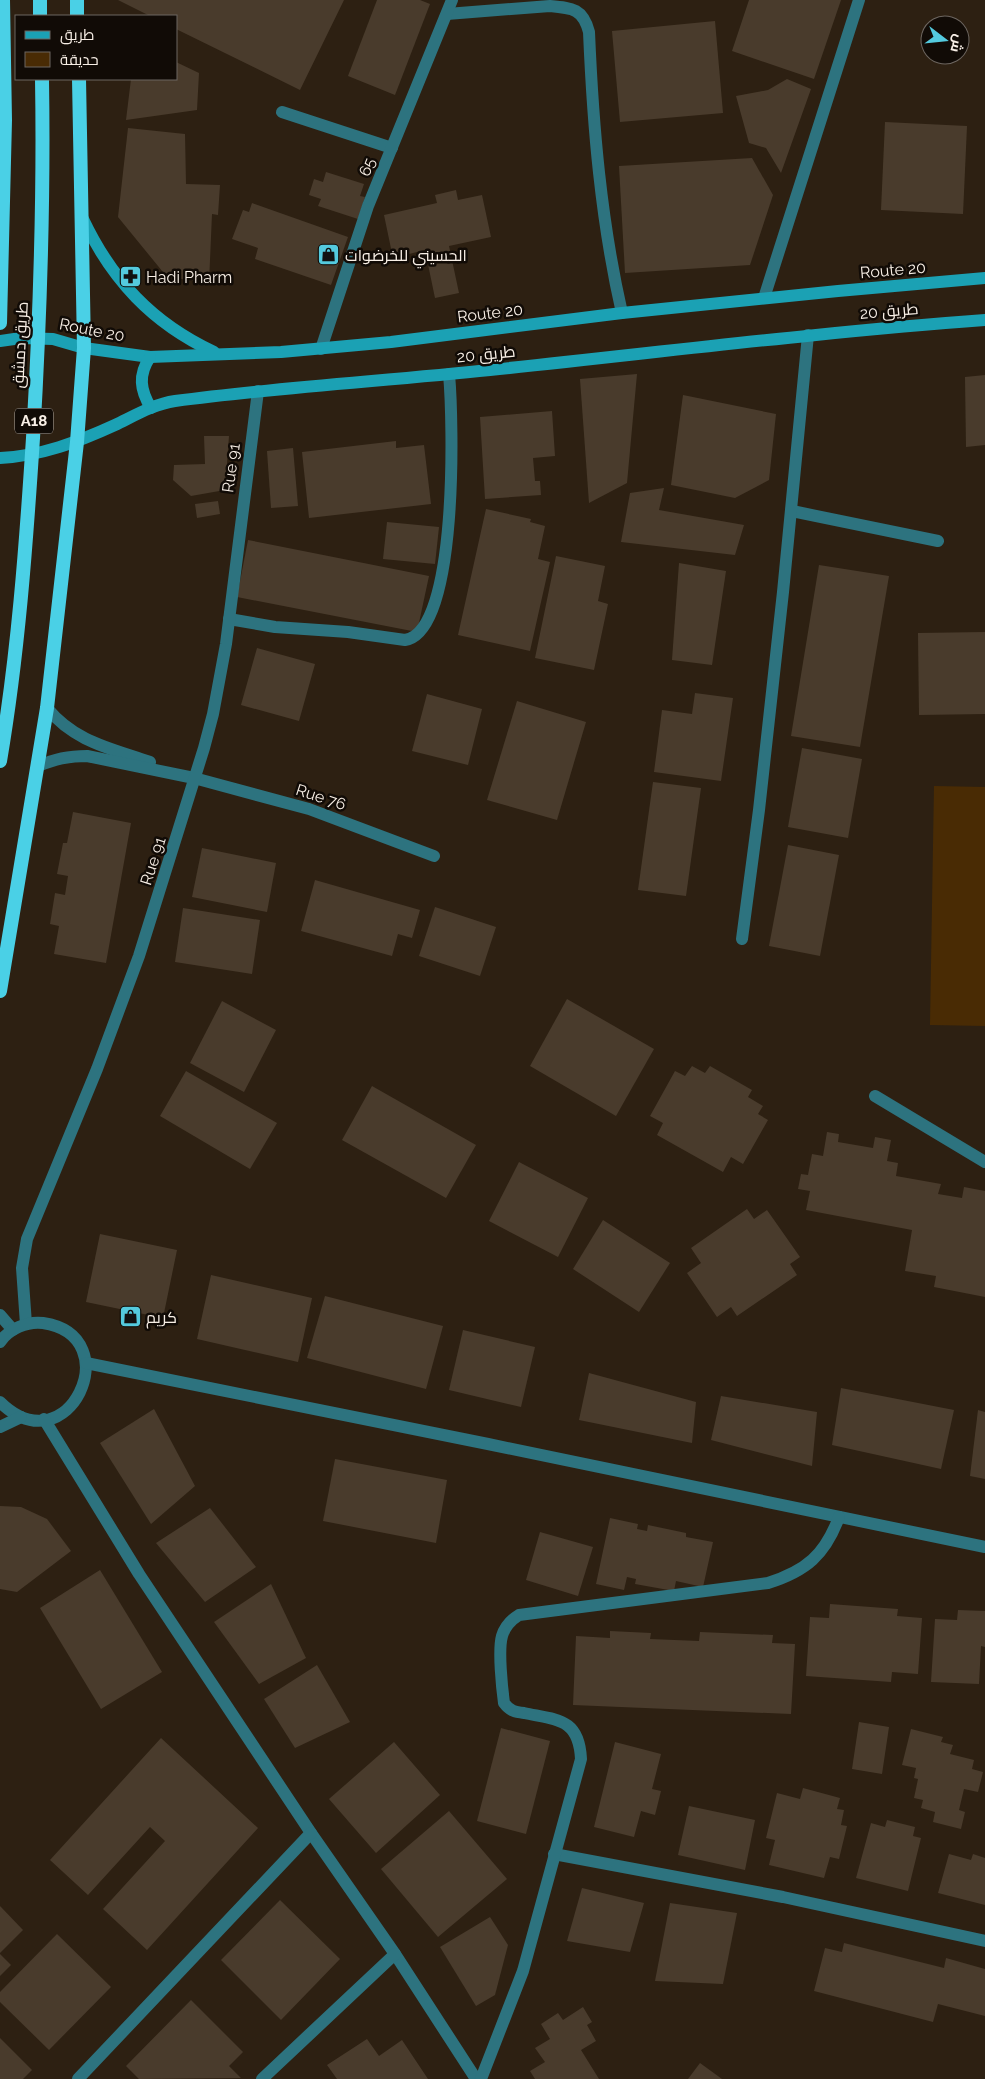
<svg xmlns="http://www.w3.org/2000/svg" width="985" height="2079" viewBox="0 0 985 2079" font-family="Raleway,Cairo,sans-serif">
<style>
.green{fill:#492b04}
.building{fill:#493b2c}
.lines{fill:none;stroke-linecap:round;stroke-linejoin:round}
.service{stroke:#2d737f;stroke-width:12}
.minor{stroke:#2d737f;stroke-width:12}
.secondary{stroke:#1ba1b4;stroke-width:12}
.trunk{stroke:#4ad0e6;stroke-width:14}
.trunk-bridge{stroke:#4ad0e6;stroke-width:14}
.labels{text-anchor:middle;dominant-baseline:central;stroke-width:5;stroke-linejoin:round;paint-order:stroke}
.shield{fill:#110b06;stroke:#b3aba3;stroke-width:1}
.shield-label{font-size:15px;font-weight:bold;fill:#f8efe6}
.street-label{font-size:16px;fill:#f8efe6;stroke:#110b06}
.poi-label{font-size:16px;fill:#f8efe6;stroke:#110b06;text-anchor:start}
</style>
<rect width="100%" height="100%" fill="#2d2012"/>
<!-- green -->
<polygon class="green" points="934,786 985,787 985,1026 930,1025"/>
<!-- building -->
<g class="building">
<polygon points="118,0 344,0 300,90 176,29 176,16 150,16"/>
<polygon points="377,0 420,0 430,4 395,95 348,76"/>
<polygon points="749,0 841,0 814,79 732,51"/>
<polygon points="715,21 723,113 620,122 612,31"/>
<polygon points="176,62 199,73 197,110 126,120 131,79 176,79"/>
<polygon points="787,79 811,89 781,173 766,148 749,143 736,96 768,90"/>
<polygon points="885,122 967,126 963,214 881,210"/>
<polygon points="128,128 185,134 186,184 220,185 218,215 212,214 209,283 167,277 118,217"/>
<polygon points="752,158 773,195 750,265 625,273 619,166"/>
<polygon points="326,172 364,184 360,196 365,197 358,219 318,206 321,199 309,195 314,179 323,182"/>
<polygon points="456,190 458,200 482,195 491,237 449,246 459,293 435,298 425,250 393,258 384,215 437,203 435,195"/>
<polygon points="252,203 348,237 331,285 255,259 258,248 232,239 243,210 249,212"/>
<polygon points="637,374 627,483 589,503 580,379"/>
<polygon points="985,375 985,445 966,447 965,377"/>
<polygon points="683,395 776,414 769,480 735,498 671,485"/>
<polygon points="552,411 555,456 533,458 535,481 540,481 541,495 485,499 480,417"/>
<polygon points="204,436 229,436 225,490 191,496 173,480 174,465 205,464"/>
<polygon points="396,441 396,448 424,445 431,504 309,518 302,452"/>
<polygon points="293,448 298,506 271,508 267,451"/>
<polygon points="664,488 659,510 744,525 735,555 621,542 630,493"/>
<polygon points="218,501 220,514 197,518 195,504"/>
<polygon points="486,509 531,519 530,522 545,526 538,559 550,562 530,651 458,635"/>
<polygon points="387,522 439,527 435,564 383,559"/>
<polygon points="248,540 429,576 417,632 237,597"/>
<polygon points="556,556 605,566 598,601 608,604 594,670 535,658"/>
<polygon points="679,563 726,571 712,665 672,660"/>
<polygon points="819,565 889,576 860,747 791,736"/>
<polygon points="985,632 985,714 919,715 918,633"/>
<polygon points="257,648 315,664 299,721 241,705"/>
<polygon points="695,693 733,698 721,781 654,772 662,710 692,714"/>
<polygon points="427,694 482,709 468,765 412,751"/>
<polygon points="517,701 586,722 557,820 487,800"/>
<polygon points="802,748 862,759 848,838 788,827"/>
<polygon points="653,782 701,788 686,896 638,890"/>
<polygon points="73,812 131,823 106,963 54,954 59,926 50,924 55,893 65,895 68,876 57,874 63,843 67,843"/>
<polygon points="788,845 839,855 820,956 769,946"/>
<polygon points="202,848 276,863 267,912 192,897"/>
<polygon points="315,880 420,910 412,938 398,934 392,956 301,931"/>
<polygon points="435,907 496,927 480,976 419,956"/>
<polygon points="183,908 260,920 252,974 175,962"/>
<polygon points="567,999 654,1049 616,1116 530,1066"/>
<polygon points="222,1001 276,1030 244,1092 190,1063"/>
<polygon points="692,1066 705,1073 710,1066 752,1090 748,1097 763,1106 758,1114 768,1120 743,1164 731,1157 723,1172 657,1135 663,1123 650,1116 675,1071 685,1076"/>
<polygon points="186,1071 277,1123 250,1169 160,1116"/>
<polygon points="372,1086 476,1145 446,1198 342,1140"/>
<polygon points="827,1132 839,1134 838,1142 873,1148 875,1137 891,1140 887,1161 898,1163 896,1176 941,1184 938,1194 962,1198 964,1187 985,1191 985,1297 934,1287 936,1276 905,1271 912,1230 806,1210 810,1191 798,1189 801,1174 808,1175 812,1154 823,1156"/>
<polygon points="519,1162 588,1198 558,1257 489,1221"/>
<polygon points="747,1209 754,1219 767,1210 800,1257 790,1264 797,1275 737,1316 731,1307 717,1317 687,1273 701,1263 691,1248"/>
<polygon points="603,1220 670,1263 639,1312 573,1269"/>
<polygon points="100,1234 177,1250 163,1318 86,1302"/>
<polygon points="211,1275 312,1298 298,1362 197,1339"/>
<polygon points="325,1296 443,1326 426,1389 307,1358"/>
<polygon points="463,1330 535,1347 521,1407 449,1390"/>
<polygon points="589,1373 696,1402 692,1443 579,1420"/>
<polygon points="841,1388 954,1410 941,1469 832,1445"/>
<polygon points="721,1396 817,1412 812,1466 711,1440"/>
<polygon points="154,1409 195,1486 151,1524 100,1443"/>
<polygon points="978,1410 985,1412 985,1479 970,1476"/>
<polygon points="335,1459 447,1480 436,1543 323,1521"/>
<polygon points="0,1506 21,1507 47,1519 71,1551 17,1592 0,1589"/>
<polygon points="210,1508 256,1567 205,1602 156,1543"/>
<polygon points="610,1518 638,1524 637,1529 647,1531 648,1525 686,1533 686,1537 713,1542 703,1587 676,1581 674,1591 635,1584 636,1579 627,1577 624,1590 596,1584"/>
<polygon points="540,1532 593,1547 578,1596 526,1580"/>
<polygon points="100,1570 162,1672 101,1709 40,1608"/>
<polygon points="271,1584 306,1658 259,1684 214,1622"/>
<polygon points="830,1604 898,1609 897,1616 922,1618 918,1674 892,1672 891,1682 806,1676 810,1617 829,1618"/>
<polygon points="958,1610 985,1611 985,1647 981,1646 979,1684 931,1682 935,1619 957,1620"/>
<polygon points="610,1631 651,1633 650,1639 699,1641 700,1632 773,1635 772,1643 795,1644 791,1714 573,1705 576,1636 610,1638"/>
<polygon points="317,1665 350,1722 295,1748 264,1699"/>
<polygon points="859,1722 889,1727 882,1774 852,1769"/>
<polygon points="501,1728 550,1741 526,1834 477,1821"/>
<polygon points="911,1729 943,1737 941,1742 953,1745 950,1754 974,1760 972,1769 983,1772 978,1792 964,1789 959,1810 965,1812 961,1829 933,1822 935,1812 921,1808 923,1800 914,1798 918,1779 914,1778 916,1768 902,1765"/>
<polygon points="161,1738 258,1828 147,1950 103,1909 165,1841 150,1827 88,1895 50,1860"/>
<polygon points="394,1742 440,1795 376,1853 329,1799"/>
<polygon points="615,1742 661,1754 652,1789 661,1791 655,1815 641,1811 634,1837 594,1827"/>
<polygon points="803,1788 840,1798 837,1809 844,1810 841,1825 847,1826 839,1859 830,1857 824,1878 769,1865 775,1840 766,1838 777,1793 800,1799"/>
<polygon points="689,1806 755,1820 745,1870 678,1855"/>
<polygon points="449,1811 507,1879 438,1937 381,1869"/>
<polygon points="887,1820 915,1827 913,1836 921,1838 908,1891 856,1878 871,1823 885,1827"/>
<polygon points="949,1854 971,1860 973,1854 985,1858 985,1905 938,1893"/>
<polygon points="582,1888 644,1903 630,1952 567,1941"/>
<polygon points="280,1900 340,1959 281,2020 221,1960"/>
<polygon points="670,1903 737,1913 723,1984 655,1981"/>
<polygon points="0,1906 23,1930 0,1953"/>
<polygon points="490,1917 508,1945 495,1995 476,2006 440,1947"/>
<polygon points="57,1934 111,1987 49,2050 0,2002 0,1992"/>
<polygon points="844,1943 944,1968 946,1958 985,1969 985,2016 938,2004 933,2022 814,1991 825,1948 842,1952"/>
<polygon points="0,1954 11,1965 0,1976"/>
<polygon points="191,2000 243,2052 229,2066 241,2078 139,2079 126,2066"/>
<polygon points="583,2007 592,2022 587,2025 596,2041 581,2050 599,2079 535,2079 530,2071 545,2062 535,2048 550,2039 541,2024 558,2013 563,2020"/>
<polygon points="0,2038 32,2070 23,2079 0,2079"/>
<polygon points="367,2039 379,2056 402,2040 428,2079 337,2079 327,2065"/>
<polygon points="700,2063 722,2079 688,2079"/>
</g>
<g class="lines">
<!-- service -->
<g class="service">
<polyline points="282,112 392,148"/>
<polyline points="792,511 938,541"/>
</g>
<!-- minor -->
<g class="minor">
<path d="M 447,14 L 550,6 C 573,8 583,9 589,32 C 593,127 601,221 622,313"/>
<polyline points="764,298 859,0"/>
<polyline points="321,349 368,206 452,0"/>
<path d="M 229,619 L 275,627 L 348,632 L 405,640 C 459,632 453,418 449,374"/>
<path d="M 47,708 C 75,742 110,748 150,762"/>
<path d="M 38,766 C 55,759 68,756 87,756 L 194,778 L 309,809 L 434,856"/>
<polyline points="742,939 759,810 783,592 808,335"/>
<polyline points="875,1096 985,1162"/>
<polyline points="0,1315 13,1330"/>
<polyline points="26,1324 22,1268 27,1239 97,1069 139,956 204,748 213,714 226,644 258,391"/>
<path d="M 0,1342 C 9,1329 27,1321 43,1323 C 130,1336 68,1469 0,1402"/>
<polyline points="86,1363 488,1444 985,1547"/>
<polyline points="44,1419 139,1574 311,1833 395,1954 476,2079"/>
<polyline points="0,1427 21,1417"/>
<polyline points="554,1854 783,1897 985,1941"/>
<polyline points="78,2079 311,1833"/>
<polyline points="262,2079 395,1954"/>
<path d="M 481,2079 L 523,1971 L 581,1759 C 579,1718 557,1720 524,1713 C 515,1712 510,1711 504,1703 C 502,1688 498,1650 502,1636 C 505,1626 511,1620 519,1615 L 768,1583 C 806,1571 825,1555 839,1517"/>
</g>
<!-- secondary -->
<g class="secondary">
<path d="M 83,219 C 112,280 152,323 214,352"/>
<polyline points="0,341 21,338 53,339 84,348 150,357 281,352 391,342 622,313 838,291 985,278"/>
<path d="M 150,357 C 138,375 140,390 151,408"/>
<path d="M 0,458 C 41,456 78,442 115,425 C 134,416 154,404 175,401 C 280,387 385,381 490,370 C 655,353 820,332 985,320"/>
</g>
<!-- trunk -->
<g class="trunk">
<polyline points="40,0 40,16"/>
<polyline points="77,0 77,16"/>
<polyline points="0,323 5,120 3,0"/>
<polyline points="0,991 47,708 77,442 84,348 79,79"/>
</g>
<!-- trunk-bridge -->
<path class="trunk-bridge" d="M 0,761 C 18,655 26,546 33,438 C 40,318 44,199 42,79"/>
</g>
<!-- icons -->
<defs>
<symbol id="shop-square" viewBox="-11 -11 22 22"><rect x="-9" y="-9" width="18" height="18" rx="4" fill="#54cade" stroke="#110b06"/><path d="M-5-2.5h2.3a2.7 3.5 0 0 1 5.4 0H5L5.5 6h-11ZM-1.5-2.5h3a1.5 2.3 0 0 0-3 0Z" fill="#111"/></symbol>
<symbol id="pharmacy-square" viewBox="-11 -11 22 22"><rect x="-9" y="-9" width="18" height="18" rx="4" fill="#54cade" stroke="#110b06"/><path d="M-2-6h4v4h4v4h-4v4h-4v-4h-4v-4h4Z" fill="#111"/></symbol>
</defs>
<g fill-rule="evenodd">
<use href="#shop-square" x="316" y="242" width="25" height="25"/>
<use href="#pharmacy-square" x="118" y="264" width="25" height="25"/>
<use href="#shop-square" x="118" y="1304" width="25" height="25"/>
</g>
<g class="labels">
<!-- shield labels -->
<rect class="shield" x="15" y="408.5" width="38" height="25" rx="4"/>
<g class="shield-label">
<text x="34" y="421">A18</text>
</g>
<!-- street labels -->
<g class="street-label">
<text transform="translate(367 167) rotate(-68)">65</text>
<text transform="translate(893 270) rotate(-5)">Route 20</text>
<text transform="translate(889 311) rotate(-5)">طريق 20</text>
<text transform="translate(490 313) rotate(-7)">Route 20</text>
<text transform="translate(92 330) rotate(11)">Route 20</text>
<text transform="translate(20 345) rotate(-87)">طريق دمشق</text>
<text transform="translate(486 354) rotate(-6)">طريق 20</text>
<text transform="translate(231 468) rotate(-82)">Rue 91</text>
<text transform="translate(321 797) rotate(18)">Rue 76</text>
<text transform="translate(153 861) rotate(-72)">Rue 91</text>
</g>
<!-- poi labels -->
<g class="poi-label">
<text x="345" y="255">الحسيني للخرضوات</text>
<text x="146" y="277">Hadi Pharm</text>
<text x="146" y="1317">كريم</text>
</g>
</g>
<!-- legend -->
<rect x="15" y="15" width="162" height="65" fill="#110b06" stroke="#6d6660"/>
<rect x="25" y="31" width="25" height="8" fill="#1ba1b4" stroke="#6d6660"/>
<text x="60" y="40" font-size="15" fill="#f8efe6">طريق</text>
<rect x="25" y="52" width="25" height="15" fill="#492b04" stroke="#6d6660"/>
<text x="60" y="65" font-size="15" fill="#f8efe6">حديقة</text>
<!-- north arrow -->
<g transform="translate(945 40) rotate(106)"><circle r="24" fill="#110b06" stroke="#6d6660"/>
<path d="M0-4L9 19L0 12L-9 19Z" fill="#54cade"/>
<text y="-8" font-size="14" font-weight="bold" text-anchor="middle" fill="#f8efe6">ش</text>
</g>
</svg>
